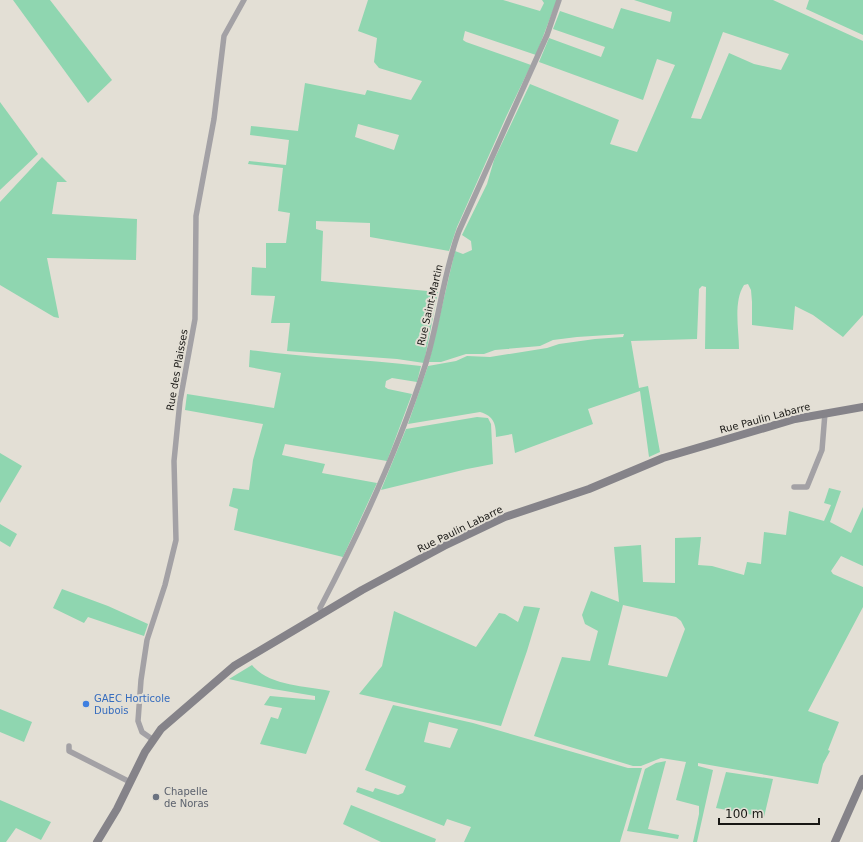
<svg xmlns="http://www.w3.org/2000/svg" width="863" height="842" viewBox="0 0 863 842" font-family="'DejaVu Sans',sans-serif">
<style>
.green{fill:#8fd6b0;fill-rule:evenodd}
.lines{fill:none;stroke-linecap:round;stroke-linejoin:round}
.street{stroke:#a3a1a5;stroke-width:5.5}
.secondary{stroke:#858389;stroke-width:8}
.shop-dot{fill:#3f7fe0;stroke:#e3dfd5;stroke-width:1.5}
.worship-dot{fill:#6b7280;stroke:#e3dfd5;stroke-width:1.5}
.labels{text-anchor:middle;dominant-baseline:central;stroke-width:4;stroke-linejoin:round;paint-order:stroke}
.street-label{font-size:10px;fill:#181714;stroke:#e3dfd5}
.shop-label{font-size:10px;fill:#366cbe;stroke:#e3dfd5;text-anchor:start}
.worship-label{font-size:10px;fill:#5b616d;stroke:#e3dfd5;text-anchor:start}
</style>
<rect width="100%" height="100%" fill="#e3dfd5"/>
<!-- green -->
<g class="green">
<polygon points="13,0 50,0 112,80 88,103"/>
<path d="M 368,0 L 503,0 L 540,11 L 544,3 L 542,0 L 557,0 L 536,55 L 465,31 L 463,40 L 466,42 L 531,65 L 506,117 L 457,227 L 449,251 L 370,237 L 370,223 L 316,221 L 316,229 L 323,231 L 321,281 L 438,292 L 424,363 L 397,359 L 287,351 L 290,323 L 271,323 L 275,296 L 251,295 L 252,267 L 266,268 L 266,243 L 286,243 L 290,213 L 278,211 L 283,168 L 248,164 L 249,161 L 286,165 L 289,140 L 250,135 L 251,126 L 298,131 L 305,83 L 365,95 L 367,90 L 411,100 L 422,81 L 379,68 L 374,62 L 377,38 L 358,31 ZM 358,124 L 399,135 L 394,150 L 355,137 Z"/>
<path d="M 634,0 L 773,0 L 863,41 L 863,315 L 843,337 L 813,315 L 795,306 L 793,330 L 752,325 L 752,302 L 751,290 L 748,284 L 744,285 C 733,302 739,330 739,349 L 705,349 L 706,287 L 702,286 L 699,289 L 697,339 L 631,341 L 639,388 L 648,386 L 660,452 L 649,457 L 640,391 L 588,409 L 593,424 L 515,453 L 512,434 L 496,437 C 496,424 494,416 480,412 L 408,424 L 428,366 L 456,361 L 467,356 L 490,357 L 547,348 L 559,344 L 595,339 L 623,337 L 624,334 L 577,337 L 553,340 L 540,346 L 495,350 L 484,354 L 466,354 L 441,362 L 429,362 L 455,251 L 463,254 L 472,250 L 471,241 L 462,235 L 487,184 L 494,160 L 530,84 L 619,120 L 610,144 L 637,152 L 675,65 L 657,59 L 643,100 L 539,62 L 549,38 L 601,57 L 605,47 L 553,29 L 560,11 L 613,29 L 621,8 L 670,22 L 672,12 ZM 723,32 L 789,54 L 781,70 L 754,64 L 729,53 L 701,119 L 691,118 Z"/>
<polygon points="809,0 863,0 863,35 806,9"/>
<polygon points="0,102 38,154 0,190"/>
<polygon points="42,157 67,182 57,182 52,214 137,219 136,260 47,258 59,318 54,317 0,285 0,202"/>
<path d="M 250,350 C 307,358 364,359 421,366 L 417,382 L 392,378 L 386,381 L 385,387 L 388,389 L 412,394 L 387,461 L 285,444 L 282,455 L 325,464 L 322,473 L 377,483 L 343,557 L 234,530 L 238,509 L 229,506 L 233,488 L 249,490 L 253,460 L 263,424 L 185,410 L 187,394 L 274,408 L 281,373 L 249,367 Z"/>
<polygon points="477,417 488,418 491,424 493,464 467,469 381,490 406,429"/>
<polygon points="0,453 22,466 0,503"/>
<path d="M 829,488 L 841,491 L 830,522 L 851,533 L 863,507 L 863,566 L 841,556 L 831,571 L 833,574 L 863,587 L 863,607 L 808,711 L 839,722 L 828,750 L 830,751 L 823,764 L 818,784 L 698,763 L 698,766 L 713,770 L 697,842 L 693,842 L 699,814 L 699,806 L 676,800 L 686,762 L 661,758 L 641,766 L 633,766 L 534,736 L 562,657 L 590,661 L 598,631 L 585,624 L 582,615 L 591,591 L 619,602 L 614,547 L 641,545 L 643,582 L 675,583 L 675,538 L 701,537 L 698,565 L 712,566 L 744,575 L 747,562 L 761,564 L 764,532 L 786,535 L 789,511 L 824,521 L 831,505 L 824,503 ZM 623,605 L 676,617 L 681,621 L 685,629 L 667,677 L 608,665 Z"/>
<polygon points="0,524 17,534 10,547 0,541"/>
<polygon points="62,589 108,606 148,624 144,636 88,617 84,623 53,608"/>
<polygon points="524,606 540,608 527,651 501,726 359,694 382,666 394,611 476,647 499,613 505,614 518,622"/>
<path d="M 252,665 C 269,686 305,686 330,691 L 306,754 L 260,744 L 271,717 L 278,719 L 282,708 L 264,705 L 270,696 L 315,700 L 315,696 L 273,689 L 229,679 Z"/>
<path d="M 393,705 L 473,723 L 628,768 L 642,768 L 620,842 L 464,842 L 471,827 L 447,819 L 444,826 L 356,792 L 358,787 L 373,792 L 375,788 L 398,795 L 403,793 L 406,786 L 365,770 ZM 429,722 L 458,729 L 450,748 L 424,742 Z"/>
<polygon points="0,709 32,722 24,742 0,732"/>
<polygon points="666,761 648,829 679,835 678,839 627,831 645,769 656,763"/>
<polygon points="726,772 773,779 764,817 716,808"/>
<polygon points="0,800 51,822 41,840 16,828 6,842 0,842"/>
<polygon points="351,805 436,839 435,842 381,842 343,824"/>
</g>
<g class="lines">
<!-- street -->
<g class="street">
<polyline points="794,487 807,487 822,450 825,413"/>
<path d="M 323,613 L 320,608 C 361,530 398,450 425,366 C 439,321 443,274 459,231 L 547,35 L 559,0"/>
<polyline points="152,739 142,732 138,721 141,680 147,640 165,585 176,540 174,461 180,401 195,319 196,216 214,119 224,36 244,0"/>
<polyline points="69,746 69,751 130,782"/>
</g>
<!-- secondary -->
<g class="secondary">
<polyline points="97,842 117,809 145,752 161,729 234,666 362,590 444,546 505,517 589,489 663,458 795,419 863,407"/>
<polyline points="835,842 863,779"/>
</g>
</g>
<!-- markers -->
<circle class="shop-dot" cx="86" cy="704" r="4"/>
<circle class="worship-dot" cx="156" cy="797" r="4"/>
<g class="labels">
<!-- street labels -->
<g class="street-label">
<text transform="translate(430 305) rotate(-77)">Rue Saint-Martin</text>
<text transform="translate(177 370) rotate(-80)">Rue des Plaisses</text>
<text transform="translate(765 418) rotate(-15)">Rue Paulin Labarre</text>
<text transform="translate(460 529) rotate(-26)">Rue Paulin Labarre</text>
</g>
<!-- shop labels -->
<g class="shop-label">
<text x="94" y="698">GAEC Horticole<tspan x="94" dy="12">Dubois</tspan></text>
</g>
<!-- worship labels -->
<g class="worship-label">
<text x="164" y="791">Chapelle<tspan x="164" dy="12">de Noras</tspan></text>
</g>
</g>
<!-- scale -->
<path d="M719 818v6h100v-6" fill="none" stroke="#181714" stroke-width="2"/>
<text x="725" y="818" font-size="12" fill="#181714" stroke="#e3dfd5" stroke-width="3" paint-order="stroke">100 m</text>
</svg>
